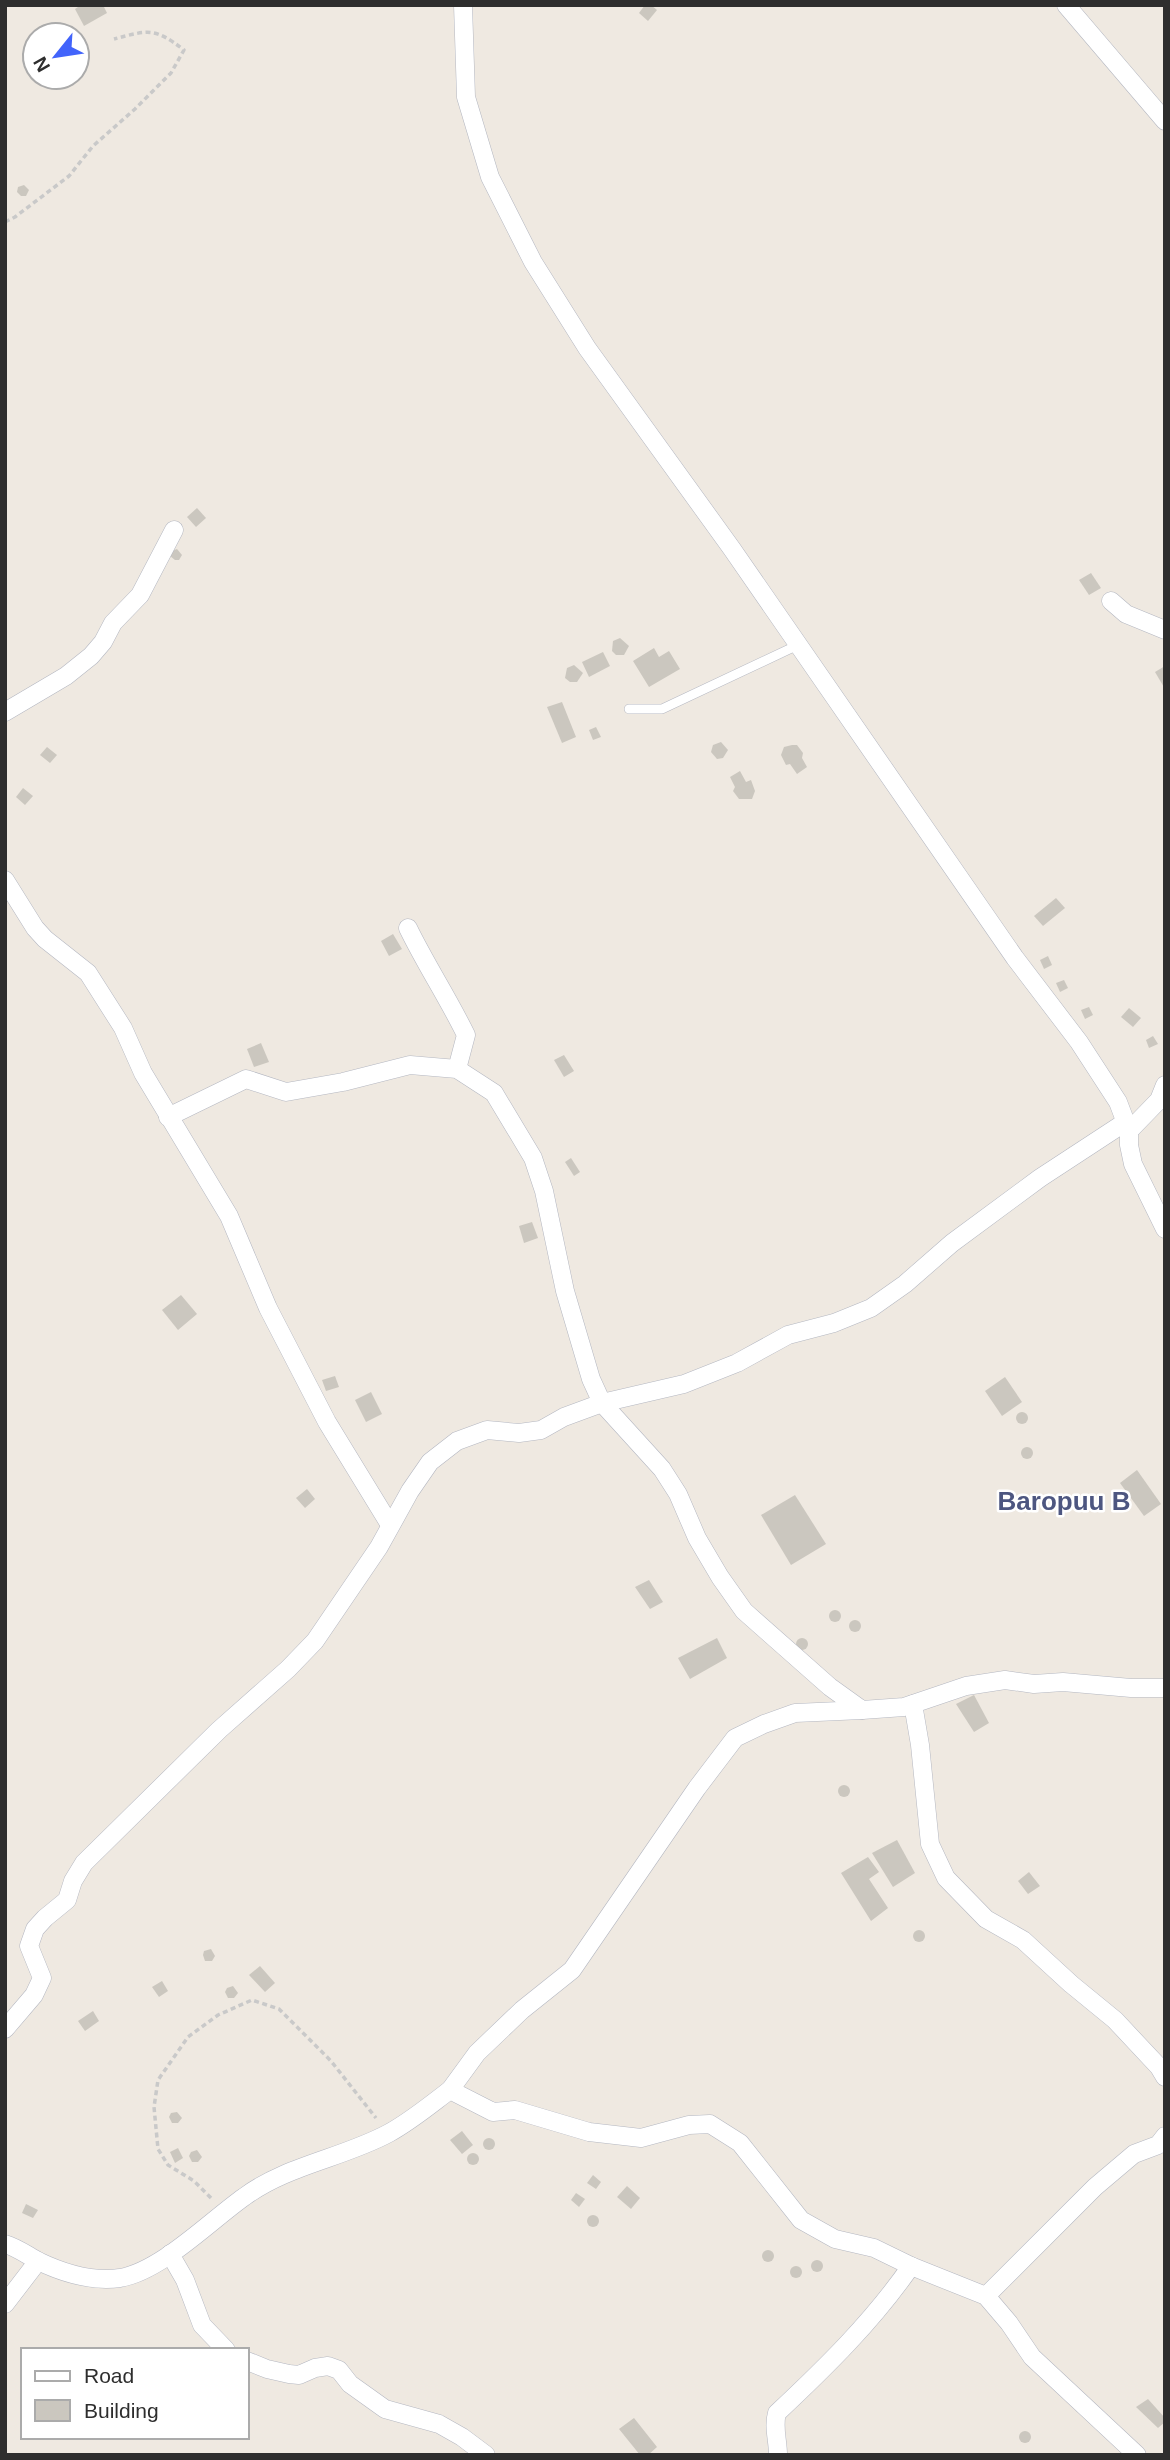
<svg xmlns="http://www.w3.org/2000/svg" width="1170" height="2460" viewBox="0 0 1170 2460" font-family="Arial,sans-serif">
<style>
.building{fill:#cbc7bf}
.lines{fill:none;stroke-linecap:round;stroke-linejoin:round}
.lane-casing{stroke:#b4b7c1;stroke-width:10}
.street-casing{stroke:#b4b7c1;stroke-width:19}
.path{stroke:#c9c9c9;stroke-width:3.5;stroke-dasharray:5 3.5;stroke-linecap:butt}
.lane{stroke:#fff;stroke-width:9}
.street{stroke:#fff;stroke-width:18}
.labels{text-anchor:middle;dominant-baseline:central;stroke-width:5;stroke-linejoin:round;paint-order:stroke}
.quarter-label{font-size:26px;font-weight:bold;fill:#4d5680;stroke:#fff}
</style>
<rect width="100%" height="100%" fill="#efe9e1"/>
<!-- building -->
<g class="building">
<polygon points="81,5 103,5 107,13 84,26 75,9"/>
<polygon points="645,5 651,5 657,10 648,21 639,13"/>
<polygon points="24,185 29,190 26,196 21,196 17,192 18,187"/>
<polygon points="197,508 206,518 196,527 187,517"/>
<polygon points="177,549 182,555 179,560 175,560 170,556 172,551"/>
<polygon points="1091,573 1101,588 1089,595 1079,580"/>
<polygon points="620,638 629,646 624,655 616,655 612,651 613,641"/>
<polygon points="654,648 659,657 669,651 680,669 649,687 633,661"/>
<polygon points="603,652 610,666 589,677 582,662"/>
<polygon points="574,665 583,673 577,682 570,682 565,678 567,668"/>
<polygon points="1165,666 1165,689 1155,672"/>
<polygon points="562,702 576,737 562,743 547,707"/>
<polygon points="596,727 601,737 593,740 589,730"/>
<polygon points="721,742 728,750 723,758 717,759 711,752 713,745"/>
<polygon points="792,745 797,745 803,753 802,758 807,767 797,774 790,764 786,765 781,755 784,747"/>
<polygon points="47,747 57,755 50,763 40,755"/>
<polygon points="740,771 746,782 751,780 755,791 752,799 739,799 733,791 735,787 730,777"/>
<polygon points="23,788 33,796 25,805 16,797"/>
<polygon points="1056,898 1065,908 1043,926 1034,916"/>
<polygon points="393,934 402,949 389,956 381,941"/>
<polygon points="1048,956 1052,965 1044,969 1040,960"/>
<polygon points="1064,980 1068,988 1060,992 1056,983"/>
<polygon points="1089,1007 1093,1015 1085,1019 1081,1010"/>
<polygon points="1129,1008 1141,1018 1133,1027 1121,1017"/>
<polygon points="1153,1036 1158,1044 1149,1048 1146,1040"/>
<polygon points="261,1043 269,1062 254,1067 247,1049"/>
<polygon points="564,1055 574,1071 564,1077 554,1060"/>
<polygon points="571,1158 580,1172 574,1176 565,1162"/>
<polygon points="532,1222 538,1238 524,1243 519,1226"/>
<polygon points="181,1295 197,1314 178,1330 162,1310"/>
<polygon points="335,1376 339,1387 326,1391 322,1380"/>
<polygon points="1005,1377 1022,1402 1002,1416 985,1391"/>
<polygon points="371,1392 382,1414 366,1422 355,1400"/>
<circle cx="1022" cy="1418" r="6"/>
<circle cx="1027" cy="1453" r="6"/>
<polygon points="1137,1470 1161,1504 1144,1516 1120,1483"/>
<polygon points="307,1489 315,1499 305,1508 296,1498"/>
<polygon points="795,1495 826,1544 791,1565 761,1515"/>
<polygon points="649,1580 663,1602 650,1609 635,1587"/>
<circle cx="835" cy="1616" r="6"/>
<circle cx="855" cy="1626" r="6"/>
<circle cx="802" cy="1644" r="6"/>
<polygon points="717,1638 727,1658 690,1679 678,1658"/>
<polygon points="974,1695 989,1723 974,1732 956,1704"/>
<circle cx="844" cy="1791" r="6"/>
<polygon points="897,1840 915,1873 893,1887 872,1853"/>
<polygon points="868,1857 879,1872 869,1879 888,1908 871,1921 841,1873"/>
<polygon points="1029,1872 1040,1886 1028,1894 1018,1881"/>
<circle cx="919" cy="1936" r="6"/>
<polygon points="211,1949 215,1956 212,1961 205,1961 203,1955 204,1951"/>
<polygon points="260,1966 275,1983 265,1992 249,1975"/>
<polygon points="162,1981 168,1991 159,1997 152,1987"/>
<polygon points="233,1986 238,1993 234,1998 228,1998 225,1992 227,1988"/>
<polygon points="93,2011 99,2021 85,2031 78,2021"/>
<polygon points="177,2112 182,2118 178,2123 172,2123 169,2117 171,2113"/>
<polygon points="462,2131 473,2145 462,2154 450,2140"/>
<circle cx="489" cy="2144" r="6"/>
<polygon points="178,2148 183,2158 175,2163 170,2152"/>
<polygon points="197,2150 202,2157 198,2162 192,2162 189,2156 191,2152"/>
<circle cx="473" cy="2159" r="6"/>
<polygon points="593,2175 601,2182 596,2189 587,2183"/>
<polygon points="627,2186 640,2198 631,2209 617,2197"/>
<polygon points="576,2193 585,2199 579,2207 571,2200"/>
<polygon points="26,2204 38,2210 33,2218 22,2213"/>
<circle cx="593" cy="2221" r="6"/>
<circle cx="768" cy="2256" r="6"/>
<circle cx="817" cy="2266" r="6"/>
<circle cx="796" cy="2272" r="6"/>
<polygon points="1148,2399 1165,2418 1165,2422 1158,2428 1136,2407"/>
<polygon points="634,2418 657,2447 648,2455 640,2455 619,2429"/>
<circle cx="1025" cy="2437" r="6"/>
</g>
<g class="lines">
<defs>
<polyline id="lane" points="629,709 662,709 798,645"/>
<g id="street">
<polyline points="463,5 466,97 490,177 533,262 587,348 732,549 1015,958 1079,1042 1118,1102 1129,1131 1129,1145 1133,1164 1165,1229"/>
<polyline points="1066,5 1165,121"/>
<polyline points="1111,601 1126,614 1165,630"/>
<polyline points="5,712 66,676 91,656 103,642 113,623 140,595 174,530"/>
<polyline points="5,880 35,928 45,939 88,973 123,1028 143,1073 229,1216 268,1308 327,1422 390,1525"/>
<path d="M 408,928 C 426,965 448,998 466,1035 L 457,1069"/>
<polyline points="168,1117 246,1079 286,1092 343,1082 410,1065 457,1069 494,1093 533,1158 544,1191 565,1291 591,1379 602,1403 662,1469 678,1494 697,1538 720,1577 744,1611 830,1687 862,1710 904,1707 966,1686 1005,1680 1034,1684 1063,1682 1131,1688 1165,1688"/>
<polyline points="1129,1131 1159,1100 1165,1085"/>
<polyline points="913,1704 920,1745 930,1844 946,1878 986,1919 1023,1940 1071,1984 1115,2020 1159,2067 1165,2077"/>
<polyline points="5,2029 34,1995 42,1978 29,1946 35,1929 45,1918 67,1900 73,1881 84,1863 219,1730 288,1669 315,1641 379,1547 410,1491 430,1462 457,1441 487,1430 519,1433 541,1430 564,1417 602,1403 684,1384 737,1363 788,1335 834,1323 871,1308 905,1284 952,1243 1040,1178 1124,1123"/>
<polyline points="450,2090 477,2053 522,2010 572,1970 697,1788 735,1738 764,1724 795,1713 862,1710"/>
<path d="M 5,2244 C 18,2248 27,2255 38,2261 C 63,2273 92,2282 120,2278 C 161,2271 210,2221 244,2197 C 287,2165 343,2158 389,2133 C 411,2121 430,2105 450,2090 L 493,2112 L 515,2110 L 589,2132 L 641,2138 L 689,2125 L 710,2124 L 740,2143 L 801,2220 L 835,2239 L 874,2248 L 911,2266 L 986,2296 L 1009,2323 L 1032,2357 L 1137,2455"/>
<polyline points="170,2254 185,2280 202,2325 226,2350"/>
<polyline points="986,2296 1095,2187 1134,2154 1158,2145 1165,2136"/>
<polyline points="5,2304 38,2261"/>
<polyline points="247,2361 267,2369 289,2374 299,2375 315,2368 328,2366 339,2370 350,2384 385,2409 439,2424 462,2437 486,2455"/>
<path d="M 778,2455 C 778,2440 773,2427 777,2413 C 826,2367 873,2321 911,2266"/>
</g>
</defs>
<!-- lane casing -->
<use href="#lane" class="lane-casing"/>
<!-- street casing -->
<use href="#street" class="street-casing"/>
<!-- path -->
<g class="path">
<path d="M 5,222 L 15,217 L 69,176 L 93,146 L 135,109 L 171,73 L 184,50 C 154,27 149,30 114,39"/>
<polyline points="211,2198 194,2181 168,2165 158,2149 154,2107 158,2080 188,2037 218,2015 252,2000 279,2009 331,2061 376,2118"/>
</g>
<!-- lane -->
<use href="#lane" class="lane"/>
<!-- street -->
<use href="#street" class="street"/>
</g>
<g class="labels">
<!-- quarter labels -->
<g class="quarter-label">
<text x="1064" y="1501">Baropuu B</text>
</g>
</g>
<!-- border -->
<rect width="1170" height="2460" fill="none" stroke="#2e2e2e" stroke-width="14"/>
<!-- legend -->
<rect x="21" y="2348" width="228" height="91" fill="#ffffff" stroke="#ababab" stroke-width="2"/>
<rect x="35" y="2371" width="35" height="10" fill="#ffffff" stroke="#ababab" stroke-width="2"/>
<text x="84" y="2383" font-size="21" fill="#2e2e2e">Road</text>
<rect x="35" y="2400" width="35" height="21" fill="#cbc7bf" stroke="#ababab" stroke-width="2"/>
<text x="84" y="2418" font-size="21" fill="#2e2e2e">Building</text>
<!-- north arrow -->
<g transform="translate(56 56) rotate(240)"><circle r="33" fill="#ffffff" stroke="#ababab" stroke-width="2"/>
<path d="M0-5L12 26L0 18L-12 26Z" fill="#4264fb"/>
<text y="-10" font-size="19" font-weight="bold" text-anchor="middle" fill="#2e2e2e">N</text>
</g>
</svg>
